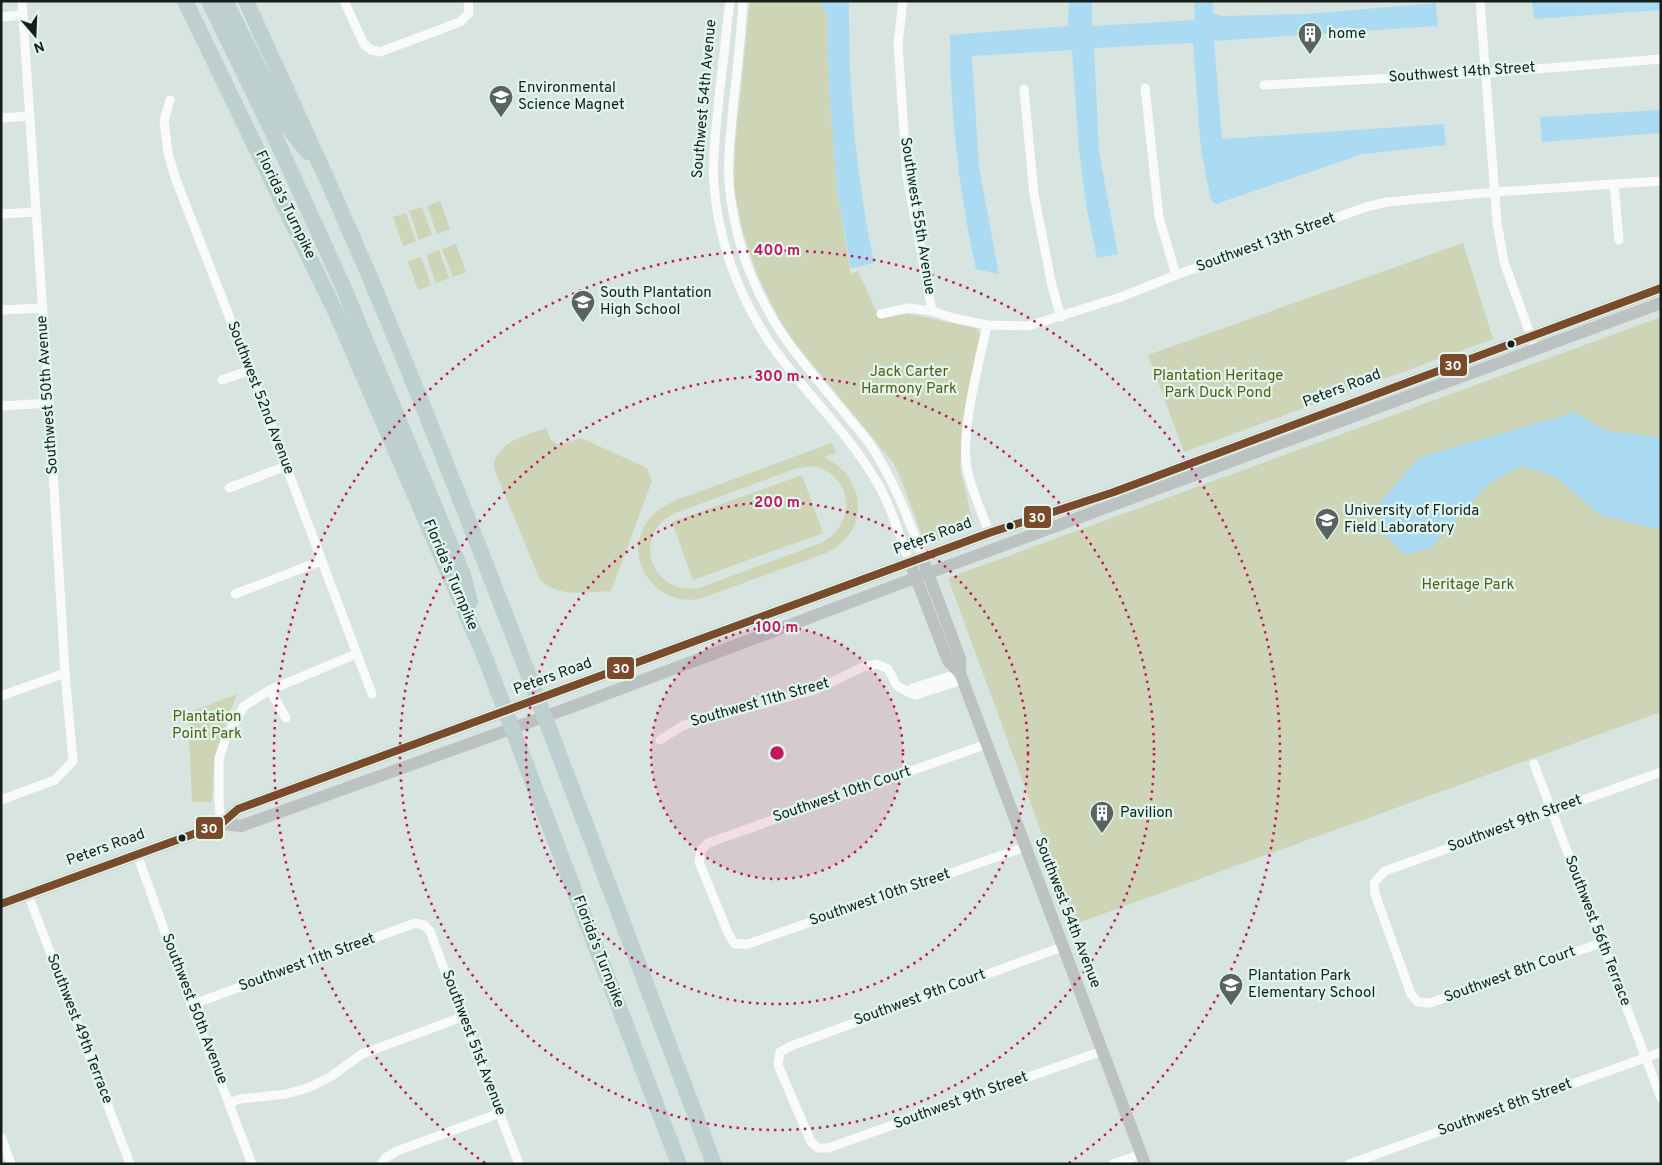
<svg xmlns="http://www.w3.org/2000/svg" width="1662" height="1165" viewBox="0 0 1662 1165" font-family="Overpass,sans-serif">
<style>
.green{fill:#ced4b6;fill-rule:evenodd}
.water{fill:#abdaf3}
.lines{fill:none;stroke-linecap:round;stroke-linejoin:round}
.street{stroke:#f9fbfa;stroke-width:9}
.secondary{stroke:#bcc2c2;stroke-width:12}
.highway{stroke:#bdcfcf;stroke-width:16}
.bus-1-casing{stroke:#dff7ee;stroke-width:11}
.bus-1{stroke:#7a4b2a;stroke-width:8}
.ring{fill:none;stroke:#c2185b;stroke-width:2.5;stroke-dasharray:2.5 5}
.bus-dot{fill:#151e1b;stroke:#dff7ee;stroke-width:2}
.labels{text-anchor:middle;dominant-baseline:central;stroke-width:4.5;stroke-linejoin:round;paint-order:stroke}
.poi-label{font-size:15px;fill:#151e1b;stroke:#dff7ee;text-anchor:start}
.street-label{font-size:15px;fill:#151e1b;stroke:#dff7ee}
.park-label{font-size:15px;fill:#5b5911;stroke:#dff7ee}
.centre{fill:#c2185b;stroke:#dff7ee;stroke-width:2.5}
.ring-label{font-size:15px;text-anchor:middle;font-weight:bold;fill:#c2185b;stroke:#dff7ee;stroke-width:4.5;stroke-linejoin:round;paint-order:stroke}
.line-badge{stroke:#dff7ee;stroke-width:2}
.badge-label{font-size:14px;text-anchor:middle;font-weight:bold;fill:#fff}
</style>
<rect width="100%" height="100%" fill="#d8e4e0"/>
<!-- green -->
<g class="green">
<polygon points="750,1 820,1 828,20 827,31 830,102 837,189 851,274 858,271 879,317 909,314 976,328 982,338 963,435 960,468 974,527 931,542 923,538 903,484 894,464 795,343 779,319 757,274 742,229 734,188 735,145"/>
<polygon points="440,201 450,229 437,234 427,206"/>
<polygon points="422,207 432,235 419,240 409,211"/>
<polygon points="406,213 416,241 403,246 393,217"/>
<polygon points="1463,243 1493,339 1184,452 1148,355"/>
<polygon points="456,244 466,272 453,277 442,249"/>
<polygon points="439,250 449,278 436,283 426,255"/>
<polygon points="421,257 431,285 418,290 408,261"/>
<polygon points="1661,317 1661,712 1075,924 948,578"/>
<path d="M 546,428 L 551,440 L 558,445 L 581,438 L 647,468 L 652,481 L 611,591 C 589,592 558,598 540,580 L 494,468 C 493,443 527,435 546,428 Z"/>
<path d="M 832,443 L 836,453 L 824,457 C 867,478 871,532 826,553 L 699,599 C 654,607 619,555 650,518 C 657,509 668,504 679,499 ZM 810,466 C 853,472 859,524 821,543 L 699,588 C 650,596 630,533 676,513 L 794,469 Z"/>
<polygon points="802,475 823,533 693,580 672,522"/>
<polygon points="237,694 226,722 214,763 212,802 192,802 188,713"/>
</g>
<!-- water -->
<g class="water">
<path d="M 820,1 L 849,1 C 848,89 856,177 874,263 L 851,268 L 837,189 L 830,102 L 827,31 L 828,20 Z"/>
<path d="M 1069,1 L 1092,1 L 1092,26 L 1195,20 L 1194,1 L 1213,1 L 1213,13 L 1222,16 L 1306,14 L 1436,3 L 1438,26 L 1214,41 L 1222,139 L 1444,124 L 1446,145 L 1363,154 L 1216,204 L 1211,200 L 1201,150 L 1193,43 L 1094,48 L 1099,152 L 1118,254 L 1097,258 L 1086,205 L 1079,150 L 1072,50 L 972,56 L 979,168 L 999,274 L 976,269 C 959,192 950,114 950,35 L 1068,26 Z"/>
<polygon points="1532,1 1661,1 1661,10 1534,19"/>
<polygon points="1661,110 1661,133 1542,142 1540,117"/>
<polygon points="1575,412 1604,430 1661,438 1661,530 1600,515 1555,476 1521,466 1489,483 1429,549 1405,554 1380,530 1380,502 1420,457"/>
</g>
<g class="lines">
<!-- street -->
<g class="street">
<polyline points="344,1 364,44 371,50 380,52 460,22 469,13 468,1"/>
<path d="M 730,1 C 726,30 724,59 720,88 C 717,120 712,154 714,186 C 719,246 742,305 778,354 C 809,397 848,433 875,479 C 891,505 899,535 910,563"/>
<path d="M 743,1 C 741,37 737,72 733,107 C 731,132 727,158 729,183 C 734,245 758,304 796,353 C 819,383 844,412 868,441 C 893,478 908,517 923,558"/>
<polyline points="903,1 898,44 907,176 932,311"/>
<polyline points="1480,1 1497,222 1504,262 1533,342"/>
<polyline points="1,17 23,15"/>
<polyline points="1264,85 1486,73 1661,59"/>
<polyline points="1145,88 1159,217 1176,275"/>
<polyline points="1024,89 1034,194 1052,286 1061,317"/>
<polyline points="170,100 164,121 168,153 175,177 250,370 372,694"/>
<polyline points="1,118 30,116"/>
<polyline points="1614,185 1619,240"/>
<polyline points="1,214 35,212"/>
<polyline points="1,310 42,308"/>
<polyline points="881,314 908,308 932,311 953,318 987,325 1028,326 1121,297 1176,275 1366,207 1387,202 1495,192 1661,181"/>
<path d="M 987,325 C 979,363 960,432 967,468 C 971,490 982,512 989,533"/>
<polyline points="222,380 250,370"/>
<polyline points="1,406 49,403"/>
<polyline points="229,488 286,466"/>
<polyline points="235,594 321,561"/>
<polyline points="270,690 286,718"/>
<polyline points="907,692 913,688 960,673"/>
<polyline points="1,696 65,673"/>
<polyline points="660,740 684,725 815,690 863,667 877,664 888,669 897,686 915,695 963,680"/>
<polyline points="987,744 708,843 701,850 699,862 729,935 735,944 748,944 1025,847"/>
<polyline points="1534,764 1661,1098"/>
<polyline points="1,800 55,780 73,761 65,673 49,403 22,1"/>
<polyline points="221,824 219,801 219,758 226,738 244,706 270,690 356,654"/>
<polyline points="137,854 191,1005 252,1164"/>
<polyline points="28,894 130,1164"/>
<polyline points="1601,943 1430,1003 1418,1002 1411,994 1375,894 1374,883 1385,871 1661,772"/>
<polyline points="1062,947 791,1046 780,1052 778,1065 811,1142 818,1148 828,1148 1102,1051"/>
<polyline points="191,1005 415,923 424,925 430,931 462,1017 519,1164"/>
<polyline points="229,1103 240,1099 286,1094 308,1088 330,1077 362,1054 462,1017"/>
<polyline points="1,1137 11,1164"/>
<polyline points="381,1164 385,1158 397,1151 500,1113"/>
<polyline points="1113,1164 1142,1154"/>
<polyline points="1349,1164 1661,1052"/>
</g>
<!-- secondary -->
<g class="secondary">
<polyline points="925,565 960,658 960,673 1145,1164"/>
<polyline points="913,570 948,661 960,673"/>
<polyline points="221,824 241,826 577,705 907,581 1661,303"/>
<polyline points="1,904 221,824 238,809 989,533 1114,492 1661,288"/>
</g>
<!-- highway -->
<g class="highway">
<polyline points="185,1 338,317 484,655 679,1164"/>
<polyline points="209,1 276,139 342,284 463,575 470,602"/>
<polyline points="225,1 287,126 308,152"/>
<path d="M 246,1 C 292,102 339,203 382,306 C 499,589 605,877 714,1164"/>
</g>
<defs>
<polyline id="bus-1" points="1,904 221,824 238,809 989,533 1114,492 1661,288"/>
</defs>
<!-- bus-1 casing -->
<use href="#bus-1" class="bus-1-casing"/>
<!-- bus-1 -->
<use href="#bus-1" class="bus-1"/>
</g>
<!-- distance rings -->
<circle cx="777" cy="753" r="126" fill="#c2185b" fill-opacity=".12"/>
<g class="ring">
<circle cx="777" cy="753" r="126"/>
<circle cx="777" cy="753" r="251"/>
<circle cx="777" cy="753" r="377"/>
<path d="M485 1163A503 503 0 1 1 1069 1163"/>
</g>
<!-- icons -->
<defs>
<symbol id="building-pin" viewBox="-11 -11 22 30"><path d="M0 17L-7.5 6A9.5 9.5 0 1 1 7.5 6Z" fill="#596360" stroke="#dff7ee"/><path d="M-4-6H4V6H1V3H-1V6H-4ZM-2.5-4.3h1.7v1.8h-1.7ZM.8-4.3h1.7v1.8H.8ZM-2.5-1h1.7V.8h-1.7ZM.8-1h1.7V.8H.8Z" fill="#fff"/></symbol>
<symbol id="school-pin" viewBox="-11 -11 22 30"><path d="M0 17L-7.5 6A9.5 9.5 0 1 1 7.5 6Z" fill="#596360" stroke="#dff7ee"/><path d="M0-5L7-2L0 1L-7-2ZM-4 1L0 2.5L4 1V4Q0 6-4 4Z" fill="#fff"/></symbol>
<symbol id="university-pin" viewBox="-11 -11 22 30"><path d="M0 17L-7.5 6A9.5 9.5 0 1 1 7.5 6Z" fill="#596360" stroke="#dff7ee"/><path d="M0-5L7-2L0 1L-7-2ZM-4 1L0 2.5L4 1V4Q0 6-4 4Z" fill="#fff"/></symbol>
</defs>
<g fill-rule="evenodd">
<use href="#building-pin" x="1296" y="20" width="28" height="38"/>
<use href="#school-pin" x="487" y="83" width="28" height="38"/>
<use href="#school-pin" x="569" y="288" width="28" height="38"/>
<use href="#university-pin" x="1313" y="506" width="28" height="38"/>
<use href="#building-pin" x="1088" y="799" width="28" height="38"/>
<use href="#school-pin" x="1217" y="971" width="28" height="38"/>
</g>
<!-- markers -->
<g class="bus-dot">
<circle cx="1511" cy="344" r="4.5"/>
<circle cx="1010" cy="526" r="4.5"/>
<circle cx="182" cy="838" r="4.5"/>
</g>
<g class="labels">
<!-- poi labels -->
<g class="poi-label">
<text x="1328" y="34">home</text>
<text x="518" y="88">Environmental<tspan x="518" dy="17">Science Magnet</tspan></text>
<text x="600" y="293">South Plantation<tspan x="600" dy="17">High School</tspan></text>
<text x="1344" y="511">University of Florida<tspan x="1344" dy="17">Field Laboratory</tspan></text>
<text x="1120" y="813">Pavilion</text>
<text x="1248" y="976">Plantation Park<tspan x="1248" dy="17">Elementary School</tspan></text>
</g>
<!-- street labels -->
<g class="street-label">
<text transform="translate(1462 73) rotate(-4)">Southwest 14th Street</text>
<text transform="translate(705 99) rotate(-85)">Southwest 54th Avenue</text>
<text transform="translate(285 205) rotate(64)">Florida's Turnpike</text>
<text transform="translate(917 216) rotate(81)">Southwest 55th Avenue</text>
<text transform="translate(1266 243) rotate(-20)">Southwest 13th Street</text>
<text transform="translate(1342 389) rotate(-21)">Peters Road</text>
<text transform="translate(48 395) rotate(-94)">Southwest 50th Avenue</text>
<text transform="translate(260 398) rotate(69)">Southwest 52nd Avenue</text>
<text transform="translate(933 537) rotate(-20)">Peters Road</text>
<text transform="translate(450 575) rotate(67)">Florida's Turnpike</text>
<text transform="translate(553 677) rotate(-20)">Peters Road</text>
<text transform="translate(760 703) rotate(-16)">Southwest 11th Street</text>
<text transform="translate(842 795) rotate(-19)">Southwest 10th Court</text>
<text transform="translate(1515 824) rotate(-20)">Southwest 9th Street</text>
<text transform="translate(106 848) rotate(-20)">Peters Road</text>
<text transform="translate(880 898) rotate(-19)">Southwest 10th Street</text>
<text transform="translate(1067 913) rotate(69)">Southwest 54th Avenue</text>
<text transform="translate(1597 931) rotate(69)">Southwest 56th Terrace</text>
<text transform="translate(598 952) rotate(69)">Florida's Turnpike</text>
<text transform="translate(307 963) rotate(-20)">Southwest 11th Street</text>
<text transform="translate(1510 975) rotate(-20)">Southwest 8th Court</text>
<text transform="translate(920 998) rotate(-20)">Southwest 9th Court</text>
<text transform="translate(194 1009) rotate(69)">Southwest 50th Avenue</text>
<text transform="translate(79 1029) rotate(69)">Southwest 49th Terrace</text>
<text transform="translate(473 1043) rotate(69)">Southwest 51st Avenue</text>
<text transform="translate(961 1101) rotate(-20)">Southwest 9th Street</text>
<text transform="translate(1505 1108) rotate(-20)">Southwest 8th Street</text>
</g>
<!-- park labels -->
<g class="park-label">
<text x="909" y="372">Jack Carter<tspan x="909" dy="17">Harmony Park</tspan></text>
<text x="1218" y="376">Plantation Heritage<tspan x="1218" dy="17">Park Duck Pond</tspan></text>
<text x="1468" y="585">Heritage Park</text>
<text x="207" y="717">Plantation<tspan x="207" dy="17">Point Park</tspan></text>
</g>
</g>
<circle cx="777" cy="753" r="8" class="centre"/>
<g class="ring-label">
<text x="777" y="255">400 m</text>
<text x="777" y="381">300 m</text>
<text x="777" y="507">200 m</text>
<text x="777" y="632">100 m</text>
</g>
<g class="line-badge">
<rect x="1439" y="353" width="29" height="24" rx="5" fill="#7a4b2a"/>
<rect x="1023" y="505" width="29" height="24" rx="5" fill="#7a4b2a"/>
<rect x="606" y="656" width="29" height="24" rx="5" fill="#7a4b2a"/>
<rect x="195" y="816" width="29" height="24" rx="5" fill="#7a4b2a"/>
</g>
<g class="badge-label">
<text x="1453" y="370">30</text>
<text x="1037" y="522">30</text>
<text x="621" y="673">30</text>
<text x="209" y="833">30</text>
</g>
<!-- border -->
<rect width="1662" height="1165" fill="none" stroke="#151e1b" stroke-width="5"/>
<!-- north arrow -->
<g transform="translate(35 35) rotate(161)" stroke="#dff7ee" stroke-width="4" paint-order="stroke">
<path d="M0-4L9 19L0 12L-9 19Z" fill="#151e1b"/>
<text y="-8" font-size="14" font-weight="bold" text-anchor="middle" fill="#151e1b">N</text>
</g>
</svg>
